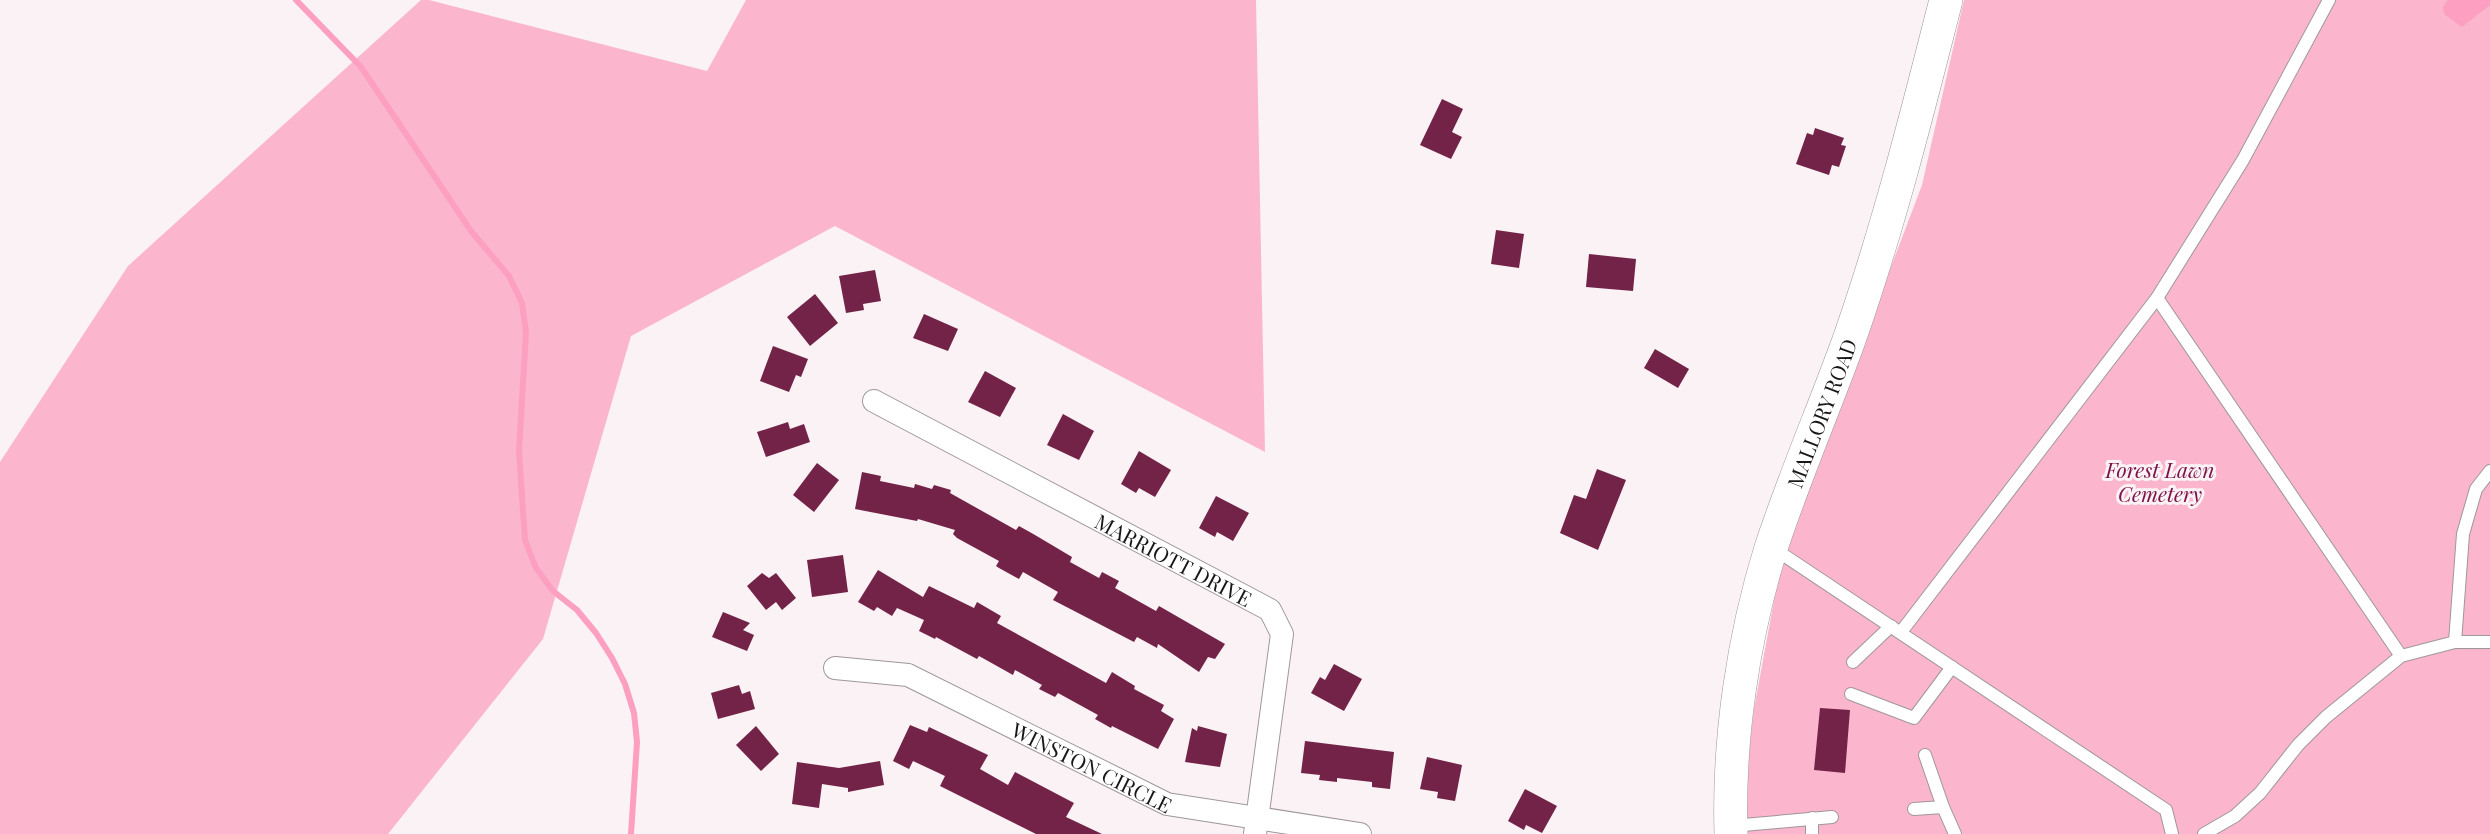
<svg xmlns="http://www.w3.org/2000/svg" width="2490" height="834" viewBox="0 0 2490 834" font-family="'Playfair Display',serif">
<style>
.green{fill:#fbb6ce}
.water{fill:#fc9fc1}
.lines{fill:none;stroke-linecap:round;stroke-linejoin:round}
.stream{stroke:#fc9fc1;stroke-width:6}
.building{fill:#732347}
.lane-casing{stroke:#9e9799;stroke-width:14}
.street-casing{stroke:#9e9799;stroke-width:24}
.secondary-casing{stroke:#9e9799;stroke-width:34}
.lane{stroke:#fff;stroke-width:12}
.street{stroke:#fff;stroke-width:22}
.secondary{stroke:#fff;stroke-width:33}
.labels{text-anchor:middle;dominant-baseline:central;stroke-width:6;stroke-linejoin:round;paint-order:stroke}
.street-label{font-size:21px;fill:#191617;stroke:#faf2f4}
.park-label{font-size:21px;font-style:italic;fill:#7d1048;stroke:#faf2f4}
</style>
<rect width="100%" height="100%" fill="#faf2f4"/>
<!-- green -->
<g class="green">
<polygon points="421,0 429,0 707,71 746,0 1256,0 1265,452 835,226 631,336 543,639 388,834 0,834 0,462 128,266"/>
<polygon points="1964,0 2490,0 2490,834 1745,834 1745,785 1754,709 1783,552 1922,185"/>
</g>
<!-- water -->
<polygon class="water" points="2448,0 2490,0 2490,5 2462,27 2444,14 2443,7"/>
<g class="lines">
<!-- stream -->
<polyline class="stream" points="296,0 361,67 471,231 509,276 522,303 526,332 519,451 525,540 536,568 553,591 577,610 596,633 612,658 625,684 634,713 637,742 631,834"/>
</g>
<!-- building -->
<g class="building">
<polygon points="1442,99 1463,109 1452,132 1462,137 1451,159 1420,145"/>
<polygon points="1815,128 1844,138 1841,145 1846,146 1839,167 1832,165 1829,175 1796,164 1807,133 1813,135"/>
<polygon points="1496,230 1524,234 1519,268 1491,264"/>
<polygon points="1589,254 1636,259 1633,291 1586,287"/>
<polygon points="875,270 881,301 863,304 864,310 846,313 839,276"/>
<polygon points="815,294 838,323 810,346 787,317"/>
<polygon points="924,314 958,329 948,351 913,338"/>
<polygon points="773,346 808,359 801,377 796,375 789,392 760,381"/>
<polygon points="1655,349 1689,369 1678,388 1644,368"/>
<polygon points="985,371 1016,388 1000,417 968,402"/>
<polygon points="1063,414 1094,431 1079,460 1047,445"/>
<polygon points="788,422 790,429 804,424 810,442 766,457 757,432"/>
<polygon points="1139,451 1171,470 1155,497 1139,488 1136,493 1121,484"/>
<polygon points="817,463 839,480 814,512 793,495"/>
<polygon points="1597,469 1626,480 1598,550 1560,533 1574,495 1586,499"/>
<polygon points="862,472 881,476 880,481 914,488 915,484 932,489 934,485 951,490 950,493 1016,530 1019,526 1035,535 1072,557 1070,562 1099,578 1102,572 1119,581 1115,588 1156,611 1159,606 1225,644 1215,659 1208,657 1199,672 1158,644 1157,648 1137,637 1134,642 1053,600 1058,592 1023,572 1019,579 999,568 996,566 999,561 957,538 953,534 955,530 918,519 917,521 855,509"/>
<polygon points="1216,496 1249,513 1233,541 1217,532 1215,537 1199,528"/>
<polygon points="843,555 848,592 812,597 807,560"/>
<polygon points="878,570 923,597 929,586 974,608 977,602 1001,616 997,623 1106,683 1112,672 1135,686 1134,689 1164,705 1161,711 1174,719 1158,749 1112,726 1111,728 1095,719 1098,715 1058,693 1055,697 1039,689 1042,685 1015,670 1013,675 979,656 977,659 936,637 935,639 919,631 924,620 897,608 892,616 877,607 874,611 858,602"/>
<polygon points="762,573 769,578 776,573 796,598 782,610 776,602 766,610 747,586"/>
<polygon points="723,612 750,623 743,630 754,635 747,651 712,637"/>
<polygon points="1334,664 1362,679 1344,711 1311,693 1320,677 1325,680"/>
<polygon points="739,685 742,694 750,691 755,709 718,719 711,693"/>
<polygon points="1820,708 1850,710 1845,773 1814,770"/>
<polygon points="910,725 927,732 929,727 988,755 980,769 1008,785 1015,772 1074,803 1066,817 1102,834 1036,834 940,786 945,776 913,761 909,769 893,761"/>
<polygon points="756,726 779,754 761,771 736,745"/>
<polygon points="1198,726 1227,734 1220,767 1185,762 1192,728 1197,731"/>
<polygon points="1305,741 1394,752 1390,789 1372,787 1372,782 1337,778 1337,782 1319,780 1320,775 1301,773"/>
<polygon points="1427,757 1462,765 1455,801 1437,798 1438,792 1420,789"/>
<polygon points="880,761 884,785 848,792 848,788 822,784 819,808 792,804 797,762 839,768"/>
<polygon points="1525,789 1557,806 1542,833 1526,825 1524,830 1508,821"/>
</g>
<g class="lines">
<defs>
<g id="lane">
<polyline points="2157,298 2401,656"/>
<polyline points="1773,548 2166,810 2172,834"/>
<polyline points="1901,632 2157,298 2243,160 2329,0"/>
<polyline points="2455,642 2463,534 2476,489 2490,471"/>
<polyline points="1853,662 1891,626"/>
<polyline points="1851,694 1914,718 1952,667"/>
<polyline points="1943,807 1955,834"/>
<polyline points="1914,809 1943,807 1925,755"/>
<polyline points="1812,818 1812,834"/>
<polyline points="1732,826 1832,817"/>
<polyline points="2204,834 2235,816 2260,793 2298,745 2326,717 2401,656 2455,642 2490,642"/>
</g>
<g id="street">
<path id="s1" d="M 874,401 L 1270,610 L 1282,634 L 1255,834"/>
<path id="s2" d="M 835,668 L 908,675 L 1167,804 L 1360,834"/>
</g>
<g id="secondary">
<path id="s3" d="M 1731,834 C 1728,740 1743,638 1771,548 C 1794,478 1824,409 1849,340 C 1888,229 1917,114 1946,0"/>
</g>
</defs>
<!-- lane casing -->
<use href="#lane" class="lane-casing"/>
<!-- street casing -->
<use href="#street" class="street-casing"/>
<!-- secondary casing -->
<use href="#secondary" class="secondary-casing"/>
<!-- lane -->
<use href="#lane" class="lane"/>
<!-- street -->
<use href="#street" class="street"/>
<!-- secondary -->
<use href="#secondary" class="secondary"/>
</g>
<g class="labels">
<!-- street labels -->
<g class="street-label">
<text stroke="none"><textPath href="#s3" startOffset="434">MALLORY ROAD</textPath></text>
<text stroke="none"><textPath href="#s1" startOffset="339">MARRIOTT DRIVE</textPath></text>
<text stroke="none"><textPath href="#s2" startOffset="279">WINSTON CIRCLE</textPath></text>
</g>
<!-- park labels -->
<g class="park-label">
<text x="2160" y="469">Forest Lawn<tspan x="2160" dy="24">Cemetery</tspan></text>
</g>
</g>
</svg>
